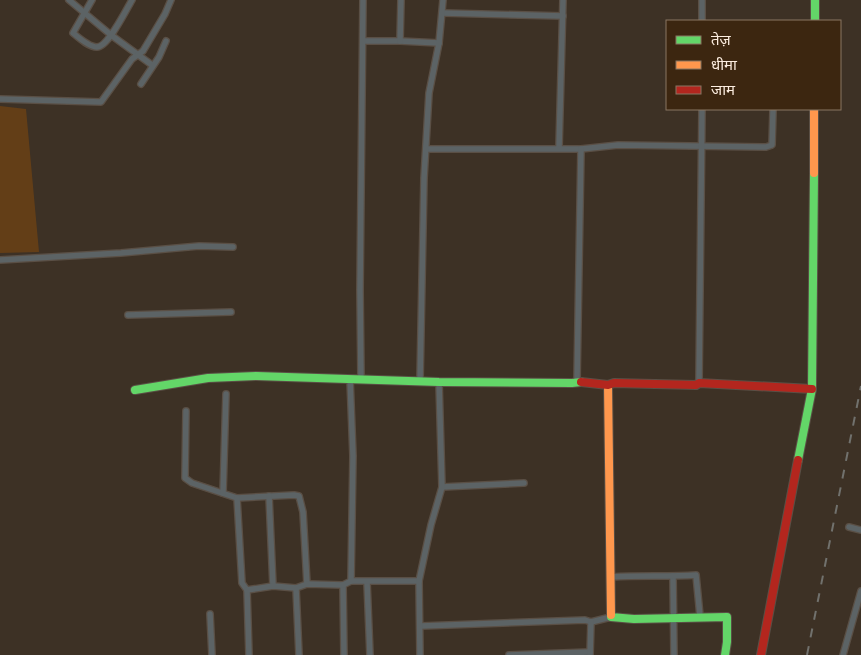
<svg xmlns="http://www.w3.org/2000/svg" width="861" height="655" viewBox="0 0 861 655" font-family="'Source Serif 4','Noto Sans Devanagari',serif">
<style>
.green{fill:#633e17}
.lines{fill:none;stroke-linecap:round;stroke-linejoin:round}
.street-casing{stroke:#5a4f45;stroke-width:8}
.fast-casing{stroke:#5a4f45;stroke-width:10}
.slow-casing{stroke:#5a4f45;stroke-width:10}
.jam-casing{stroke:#5a4f45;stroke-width:10}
.street{stroke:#5c6365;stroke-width:5.5}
.fast{stroke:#63d668;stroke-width:8}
.slow{stroke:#ff974d;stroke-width:8}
.jam{stroke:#b3261e;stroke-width:8}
.rail{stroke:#71716d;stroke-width:2;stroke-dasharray:9 9;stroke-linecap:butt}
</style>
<rect width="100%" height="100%" fill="#3d3125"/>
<!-- green -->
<polygon class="green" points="0,106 26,109 39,252 0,253"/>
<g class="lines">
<defs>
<g id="street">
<polyline points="69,0 111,35 152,65"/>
<path d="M 92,0 L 73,33 C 79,38 89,47 97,47 C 108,47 126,10 132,0"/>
<polyline points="443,13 563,16"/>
<polyline points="702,21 702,0"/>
<polyline points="363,41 400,41 439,43"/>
<polyline points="400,41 401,0"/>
<polyline points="141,84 159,57 166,41"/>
<polyline points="0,99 101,102 132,59 143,51 165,14 171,0"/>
<polyline points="559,148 563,0"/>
<polyline points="426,149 581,149 618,145 766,147 772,145 773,111"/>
<polyline points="0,260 121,253 199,246 233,247"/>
<polyline points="128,315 231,312"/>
<polyline points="350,379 353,456 351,581"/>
<polyline points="361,379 360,290 363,0"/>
<polyline points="420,381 424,178 429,93 439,43 443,0"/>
<polyline points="577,381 581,149"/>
<polyline points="699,383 702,109"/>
<polyline points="186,411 185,478 192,483 237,498 294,495 299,496 303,512 307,584"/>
<polyline points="442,487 524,483"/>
<polyline points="223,493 226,394"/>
<polyline points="269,496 273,586"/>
<polyline points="237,498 242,583 247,590 249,655"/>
<polyline points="849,527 861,530"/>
<polyline points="673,576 674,655"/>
<path d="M 612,577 C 640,575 668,577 696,575 L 700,616"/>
<polyline points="367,582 370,655"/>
<polyline points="343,585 344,655"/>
<polyline points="296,588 299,655"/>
<polyline points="247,590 273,586 296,588 307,584 343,585 351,581 419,581"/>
<polyline points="210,614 212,655"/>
<polyline points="421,626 585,620 591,622 611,617"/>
<polyline points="420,655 419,581 431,525 442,487 439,382"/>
<polyline points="509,655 590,652"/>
<polyline points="590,655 591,622"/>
<polyline points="843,655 861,591"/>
</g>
<g id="fast">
<polyline points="815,0 815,21"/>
<polyline points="135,390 208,378 256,376 439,382 572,383 581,382"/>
<polyline points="798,460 812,389 814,173"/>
<polyline points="611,615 611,617 634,619 727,617 727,642 725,655"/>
</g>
<g id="slow">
<polyline points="814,173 814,109"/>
<polyline points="608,385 611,615"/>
</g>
<g id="jam">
<polyline points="581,382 608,385 614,383 696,385 699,383 812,389"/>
<polyline points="761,655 798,460"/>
</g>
</defs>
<!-- street casing -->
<use href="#street" class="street-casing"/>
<!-- fast casing -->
<use href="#fast" class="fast-casing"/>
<!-- slow casing -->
<use href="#slow" class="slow-casing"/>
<!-- jam casing -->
<use href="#jam" class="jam-casing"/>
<!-- street -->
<use href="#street" class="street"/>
<!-- fast -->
<use href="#fast" class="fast"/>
<!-- slow -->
<use href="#slow" class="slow"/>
<!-- jam -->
<use href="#jam" class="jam"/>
<!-- rail -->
<polyline class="rail" points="807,655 861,386"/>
</g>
<!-- legend -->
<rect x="666" y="20" width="175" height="90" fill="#3c2610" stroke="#897663"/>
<rect x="676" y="36" width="25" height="8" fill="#63d668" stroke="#897663"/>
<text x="711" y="45" font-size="15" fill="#fcede0">तेज़</text>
<rect x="676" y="61" width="25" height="8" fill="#ff974d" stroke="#897663"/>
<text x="711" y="70" font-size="15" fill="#fcede0">धीमा</text>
<rect x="676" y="86" width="25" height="8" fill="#b3261e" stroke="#897663"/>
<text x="711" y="95" font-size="15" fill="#fcede0">जाम</text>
</svg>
